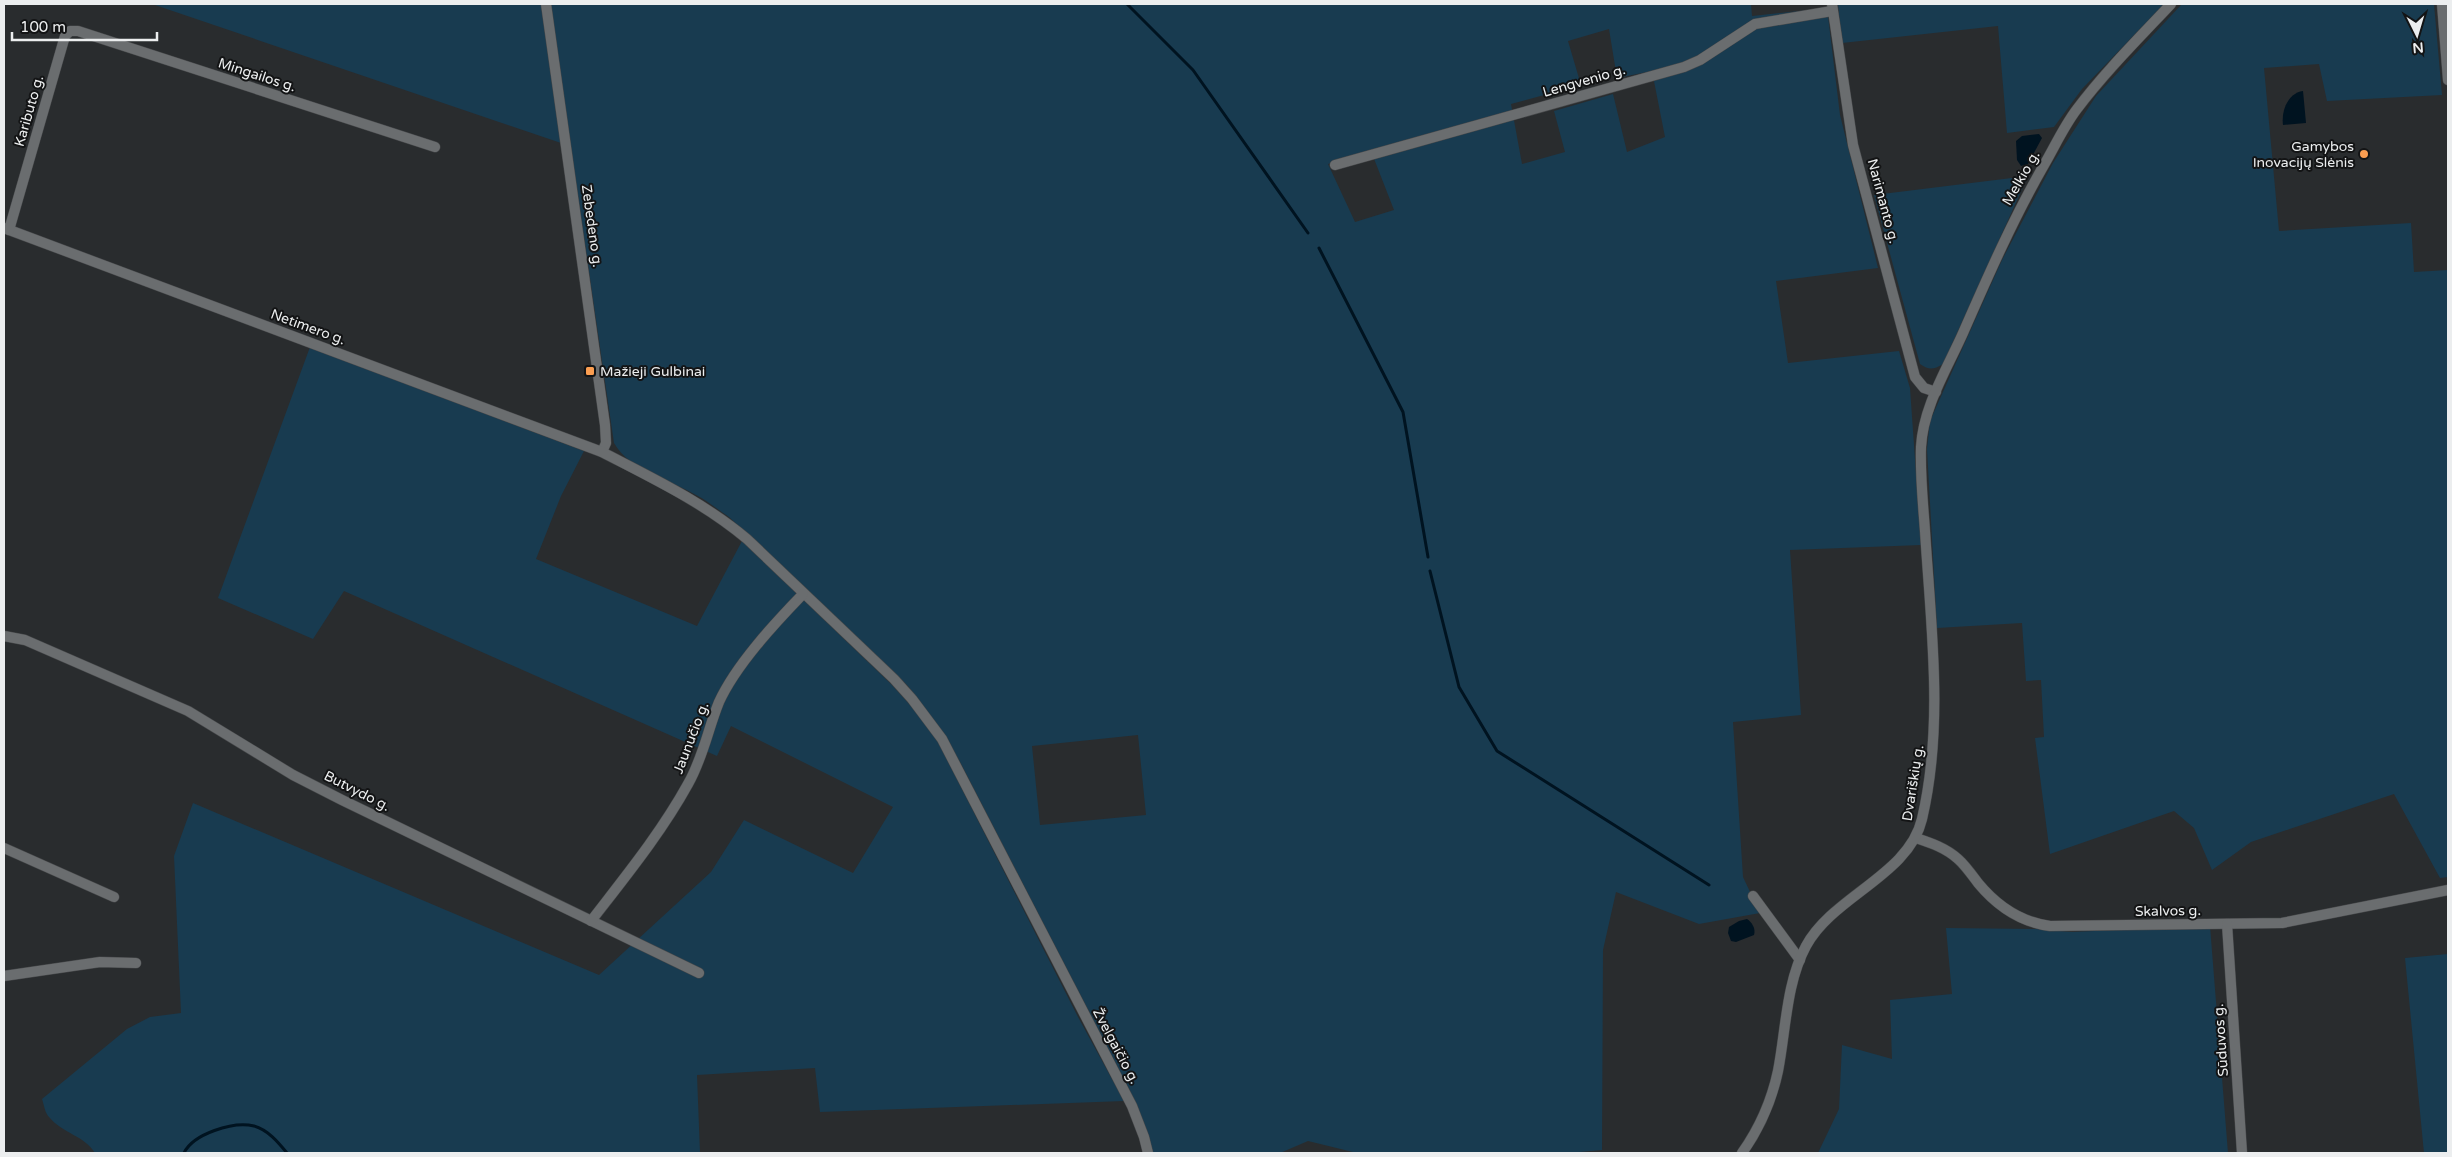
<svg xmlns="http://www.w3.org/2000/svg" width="2452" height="1157" viewBox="0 0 2452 1157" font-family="'Varela Round',sans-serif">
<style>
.green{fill:#183b50;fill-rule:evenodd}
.water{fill:#001320}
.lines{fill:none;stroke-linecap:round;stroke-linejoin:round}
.stream{stroke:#001320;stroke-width:3}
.minor-casing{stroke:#46484a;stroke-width:11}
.minor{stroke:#6a6d6f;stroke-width:10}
.poi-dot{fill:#fb9e51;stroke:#131415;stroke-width:2}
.labels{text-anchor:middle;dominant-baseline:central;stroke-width:4;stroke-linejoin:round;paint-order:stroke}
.street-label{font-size:14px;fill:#eceeef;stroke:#131415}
.poi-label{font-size:14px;fill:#eceeef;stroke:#131415;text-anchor:end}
</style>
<rect width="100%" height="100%" fill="#292c2e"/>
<!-- green -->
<g class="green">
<polygon points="152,4 541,4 561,143"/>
<path d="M 550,4 L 1751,4 L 1752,16 L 1827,8 L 1840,115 L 1878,268 L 1776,281 L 1788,363 L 1899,351 L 1910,388 L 1921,545 L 1790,550 L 1801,715 L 1733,722 L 1743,877 L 1760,913 L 1699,924 L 1616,892 L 1603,950 L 1602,1150 L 1568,1153 L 1357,1153 L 1308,1141 L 1280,1153 L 1151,1153 L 1150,1140 L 1130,1091 L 960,762 L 945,736 L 908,686 L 729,517 C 718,510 708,501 696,495 C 670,480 630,471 614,443 ZM 1609,29 L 1617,78 L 1652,71 L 1665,137 L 1627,152 L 1613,94 L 1554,111 L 1565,152 L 1522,164 L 1511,104 L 1581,85 L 1568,41 ZM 1371,151 L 1394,210 L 1355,222 L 1328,164 ZM 1138,735 L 1146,815 L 1040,825 L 1032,746 Z"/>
<polygon points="1838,4 2164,4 2082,89 2054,127 2007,133 1998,26 1842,43"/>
<polygon points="2182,4 2434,4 2442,95 2327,101 2319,64 2264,68 2279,231 2411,223 2414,272 2448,270 2448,877 2440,878 2394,794 2251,842 2212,870 2194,828 2174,811 2050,854 2035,738 2044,737 2041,680 2026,681 2022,623 1937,628 1927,449 1930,421 2002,260 2053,163 2096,96"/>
<path d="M 2028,176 L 1943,364 C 1933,370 1929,370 1920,364 L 1874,195 Z"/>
<path d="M 310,347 L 584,451 L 561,496 L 536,559 L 697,626 L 742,541 L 891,684 L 922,718 L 938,742 L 1078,1017 L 1124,1101 L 820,1112 L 815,1068 L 697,1075 L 700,1153 L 95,1153 C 85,1136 62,1133 49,1117 C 45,1113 44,1105 42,1099 L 127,1029 L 150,1017 L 181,1013 L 174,856 L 193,803 L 599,975 L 711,872 L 744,820 L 853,873 L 893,807 L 731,726 L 717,756 L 344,591 L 313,639 L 218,598 Z"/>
<polygon points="2210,926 2228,1153 1818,1153 1839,1109 1842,1045 1892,1059 1890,1000 1952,994 1946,928 2037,929 2072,932"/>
<polygon points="2448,954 2448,1153 2424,1153 2405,958"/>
</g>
<!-- water -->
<g class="water">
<path d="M 2303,91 L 2306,123 L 2283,125 C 2281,111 2288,93 2303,91 Z"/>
<polygon points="2039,134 2042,138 2028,164 2021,166 2017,160 2016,141 2022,136"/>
<path d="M 1747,919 C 1752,922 1756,929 1754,935 L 1736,942 L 1731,941 L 1728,933 L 1729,927 L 1739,921 Z"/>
</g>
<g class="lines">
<!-- stream -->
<g class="stream">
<polyline points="1127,4 1193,70 1308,233"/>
<polyline points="1319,248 1403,412 1428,557"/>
<polyline points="1430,571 1459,687 1497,751 1709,885"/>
<path d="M 184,1153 C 193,1134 233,1121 254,1126 C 268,1130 278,1142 287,1153"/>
</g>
<defs>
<g id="minor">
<polyline points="546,4 605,425 606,443 602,452"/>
<polyline points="1832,4 1853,145 1915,377 1924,388 1936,392"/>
<polyline points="2442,4 2448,80"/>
<polyline points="1335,165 1684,67 1700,60 1755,24 1832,11"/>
<path d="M 4,228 L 602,452 C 652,478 703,502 747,539 L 894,679 L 912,699 L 942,739 L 1132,1106 L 1144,1137 L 1148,1153"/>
<polyline points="9,230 65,36 70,31 78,31 435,147"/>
<polyline points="4,636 25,640 188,711 293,775 342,800 699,973"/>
<path d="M 1916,838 C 1931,843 1946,848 1958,859 C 1965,865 1972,875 1978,883 C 1997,906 2020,922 2050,926 L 2282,923 L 2448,890"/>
<polyline points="4,848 114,897"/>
<polyline points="1753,896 1800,960"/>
<path d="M 591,921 C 625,877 661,833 688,784 C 703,758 708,729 719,702 C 736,665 774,624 803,594"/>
<polyline points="2227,924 2242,1153"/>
<polyline points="4,976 100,962 136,963"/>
<path d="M 1742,1153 C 1759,1129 1772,1099 1778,1071 C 1786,1030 1786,983 1806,946 C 1833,896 1909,875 1922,819 C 1944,725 1931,627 1925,531 C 1923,503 1920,475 1921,447 C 1923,407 1947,369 1963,333 C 1988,276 2013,219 2044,165 C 2055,146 2064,126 2077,109 C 2105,72 2139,38 2171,4"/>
</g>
</defs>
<!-- minor casing -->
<use href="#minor" class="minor-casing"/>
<!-- minor -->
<use href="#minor" class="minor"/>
</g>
<!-- markers -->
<g class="poi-dot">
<circle cx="2364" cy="154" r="5"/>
<rect x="585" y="366" width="10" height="10" rx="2.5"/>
</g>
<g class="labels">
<!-- street labels -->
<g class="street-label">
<text transform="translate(257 75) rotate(18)">Mingailos g.</text>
<text transform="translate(1584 81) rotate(-16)">Lengvenio g.</text>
<text transform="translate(29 111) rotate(-74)">Kaributo g.</text>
<text transform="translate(2021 178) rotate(-60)">Melkio g.</text>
<text transform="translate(1883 201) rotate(75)">Narimanto g.</text>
<text transform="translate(592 226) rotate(82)">Zebedeno g.</text>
<text transform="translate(308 327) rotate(20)">Netimero g.</text>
<text transform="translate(691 738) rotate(-69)">Jaunučio g.</text>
<text transform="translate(1913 783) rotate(-81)">Dvariškių g.</text>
<text transform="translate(357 791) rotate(27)">Butvydo g.</text>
<text transform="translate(2168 911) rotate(-1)">Skalvos g.</text>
<text transform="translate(2221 1040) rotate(-94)">Sūduvos g.</text>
<text transform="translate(1116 1046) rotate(62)">Žvelgaičio g.</text>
</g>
<!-- poi labels -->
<g class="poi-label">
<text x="2354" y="146">Gamybos<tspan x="2354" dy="16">Inovacijų Slėnis</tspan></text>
<text x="600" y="371" text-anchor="start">Mažieji Gulbinai</text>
</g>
</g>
<!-- border -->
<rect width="2452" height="1157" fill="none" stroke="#eceeef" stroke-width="10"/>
<!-- north arrow -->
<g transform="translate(2417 35) rotate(175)" stroke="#131415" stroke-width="4" paint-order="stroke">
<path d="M0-4L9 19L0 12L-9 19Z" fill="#eceeef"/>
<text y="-8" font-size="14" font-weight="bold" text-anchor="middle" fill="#eceeef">N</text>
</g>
<!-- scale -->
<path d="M12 32v8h145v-8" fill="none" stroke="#eceeef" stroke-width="2.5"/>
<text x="20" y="32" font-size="15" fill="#eceeef" stroke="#131415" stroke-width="4" paint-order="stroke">100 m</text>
</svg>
